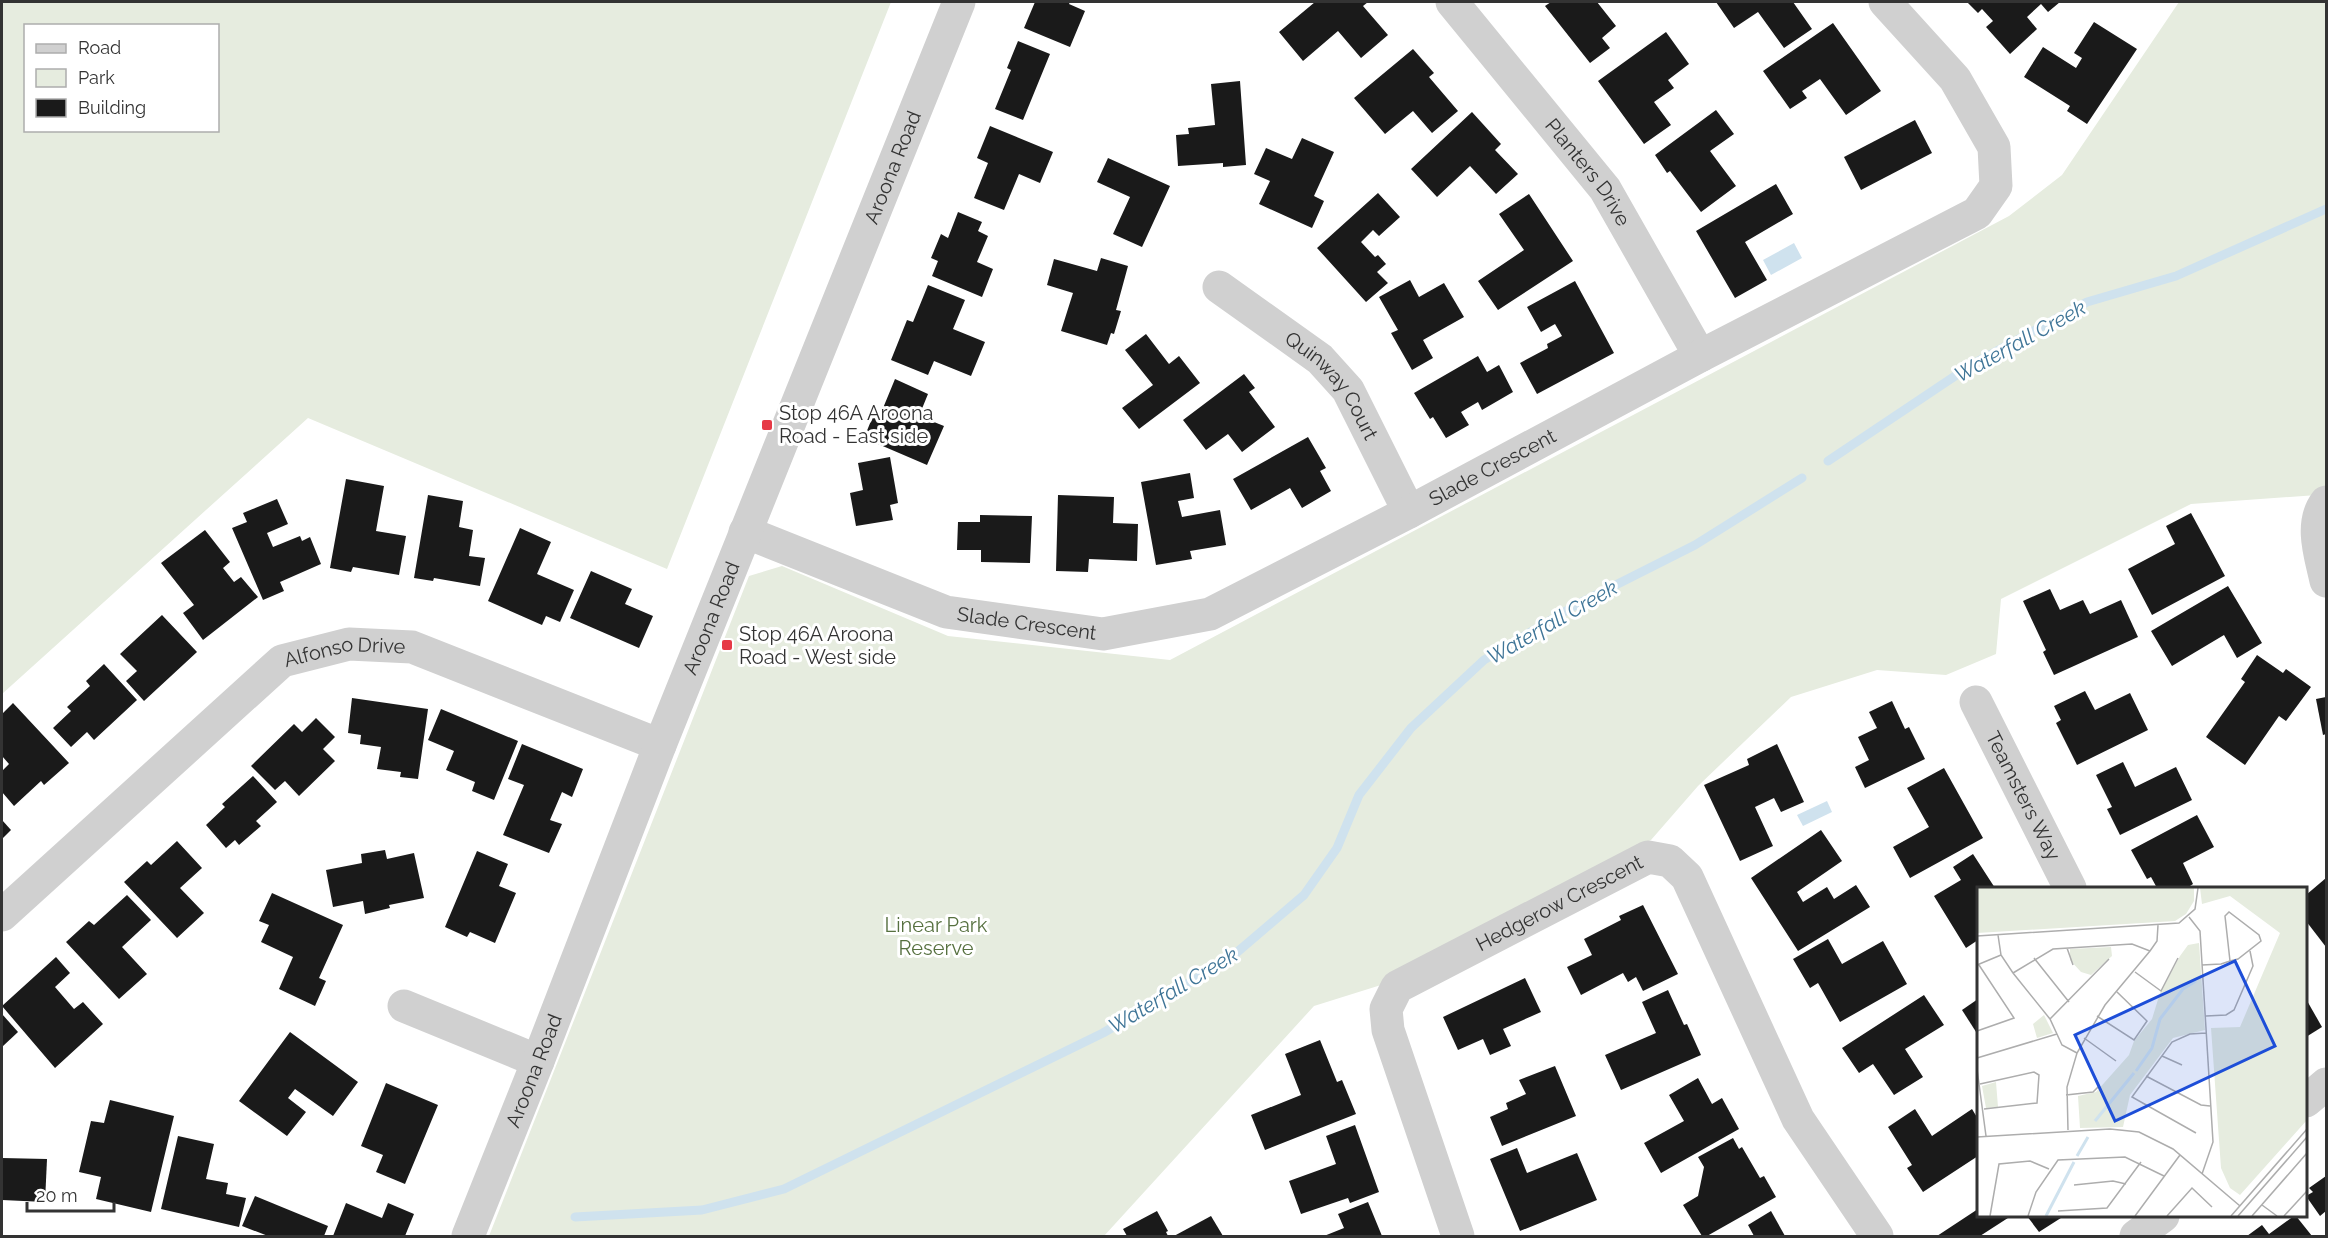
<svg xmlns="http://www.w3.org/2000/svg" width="2328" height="1238" viewBox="0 0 2328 1238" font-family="Raleway,sans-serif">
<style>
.green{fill:#e6ecdf;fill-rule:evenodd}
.water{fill:#cfe2ee}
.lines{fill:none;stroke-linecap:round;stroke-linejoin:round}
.stream{stroke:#cfe2ee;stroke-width:9}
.building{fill:#1a1a1a}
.minor{stroke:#d0d0d0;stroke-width:33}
.poi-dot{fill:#e63946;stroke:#fff;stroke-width:2}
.labels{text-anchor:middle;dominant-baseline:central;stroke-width:6;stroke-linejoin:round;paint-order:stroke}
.street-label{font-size:20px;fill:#333;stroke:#fff}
.poi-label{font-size:20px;fill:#333;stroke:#fff;text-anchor:start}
.park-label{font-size:20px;fill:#56703f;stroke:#fff}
.water-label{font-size:21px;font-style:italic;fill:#3f7597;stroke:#fff}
.inset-river{fill:none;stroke:#cfe2ee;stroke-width:3}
.inset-road{fill:none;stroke:#adadad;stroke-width:1.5}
.view{fill:#1d4ed8;fill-opacity:0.15;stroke:#1d4ed8;stroke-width:3}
.inset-edge{fill:none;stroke:#333;stroke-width:3}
</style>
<rect width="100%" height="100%" fill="#fff"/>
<!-- green -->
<g class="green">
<path d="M 2,2 L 891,2 L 667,569 L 308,418 L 2,694 ZM 26,26 L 218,26 L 218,130 L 26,130 Z"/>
<polygon points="2179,2 2326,2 2326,485 2317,495 2191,504 2001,599 1996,654 1946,675 1877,670 1791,697 1698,786 1651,840 1381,985 1314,1006 1104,1236 489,1236 749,576 782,566 948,636 1170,660 2009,216 2062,175"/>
</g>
<!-- water -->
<g class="water">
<polygon points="1794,243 1802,258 1771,275 1763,260"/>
<polygon points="1827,801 1832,812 1803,826 1797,815"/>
</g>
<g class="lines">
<!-- stream -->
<g class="stream">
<polyline points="1828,461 1973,364 2087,302 2176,276 2326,209"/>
<polyline points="575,1217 702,1210 784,1189 1103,1033 1228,960 1304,895 1337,848 1359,795 1411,728 1484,660 1576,605 1695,545 1802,478"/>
</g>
</g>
<!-- building -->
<g class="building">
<polygon points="1035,2 1070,2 1069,4 1085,11 1070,47 1024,28"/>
<polygon points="1315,2 1368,2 1363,6 1388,35 1361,58 1338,31 1303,61 1279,32"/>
<polygon points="1551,2 1597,2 1616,26 1602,38 1610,48 1590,63 1545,6"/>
<polygon points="1716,2 1793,2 1812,29 1784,48 1758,12 1734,28"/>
<polygon points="1967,2 2060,2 2048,12 2041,4 2027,17 2037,29 2010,54 1986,27 1993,21 1982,9 1978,13"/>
<polygon points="2094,22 2137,49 2087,124 2067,111 2070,106 2024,77 2043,47 2076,68 2082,58 2074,53"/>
<polygon points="1833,23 1881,91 1846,115 1820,79 1802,91 1807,98 1790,109 1763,71"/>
<polygon points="1666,32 1689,64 1668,80 1674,88 1654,102 1671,125 1644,144 1598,81"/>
<polygon points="1018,41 1050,54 1023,120 995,109 1011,70 1007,68"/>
<polygon points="1413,49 1434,73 1429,77 1458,111 1432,133 1413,111 1385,134 1354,98"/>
<polygon points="1240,81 1246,165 1223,167 1223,163 1178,166 1176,135 1189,134 1188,128 1215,125 1211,84"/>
<polygon points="1716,110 1734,134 1710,151 1736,186 1701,212 1670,171 1667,173 1655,155"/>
<polygon points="1472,112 1501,144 1495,150 1518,174 1496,194 1470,166 1437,197 1411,169"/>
<polygon points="1915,120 1932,153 1861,190 1844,157"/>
<polygon points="990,126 1053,152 1040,183 1019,174 1004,210 974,198 988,163 977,158"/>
<polygon points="1302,138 1334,152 1314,196 1324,201 1312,228 1259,204 1270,181 1254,174 1266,148 1292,159"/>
<polygon points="1108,158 1170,186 1142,247 1113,234 1130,197 1097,182"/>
<polygon points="1776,184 1793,214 1745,242 1767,280 1735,298 1696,231"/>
<polygon points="1378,193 1400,217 1379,236 1373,230 1361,242 1375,257 1378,255 1386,264 1377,272 1388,283 1366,302 1317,248"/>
<polygon points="1529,194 1573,261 1498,310 1478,281 1524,250 1499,214"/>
<polygon points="958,212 982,222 978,231 988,236 977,262 993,269 982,297 932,276 938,261 931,258 941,234 948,238"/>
<polygon points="1101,258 1128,266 1116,310 1121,311 1114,334 1111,333 1107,345 1061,331 1073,293 1047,285 1054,259 1097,271"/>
<polygon points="1410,280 1419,297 1444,283 1464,317 1423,340 1433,358 1412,370 1391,333 1398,330 1379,297"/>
<polygon points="1575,281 1614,353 1537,394 1520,363 1548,348 1547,344 1562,336 1555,324 1541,332 1527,307"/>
<polygon points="928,285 965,300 953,329 985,342 971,376 934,361 928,375 891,360 907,320 913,322"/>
<polygon points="1146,334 1169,364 1179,356 1200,383 1139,429 1122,408 1153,385 1125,350"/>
<polygon points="1478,356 1487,372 1499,365 1513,392 1482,410 1478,402 1461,412 1469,425 1446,438 1433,417 1430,419 1414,393"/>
<polygon points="1244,374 1255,388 1249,392 1275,427 1242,452 1228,434 1206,450 1183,420"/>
<polygon points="895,379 928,394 919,416 944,426 927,465 864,438 875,411 881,413"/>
<polygon points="1308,437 1326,468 1320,471 1331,491 1302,508 1290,488 1251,510 1233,479"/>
<polygon points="890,457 898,503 890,505 893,520 856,526 850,493 863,490 858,463"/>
<polygon points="1190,473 1194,498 1178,501 1182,517 1220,510 1226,545 1190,551 1192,559 1156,565 1141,482"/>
<polygon points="346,479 384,486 376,531 406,536 399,575 353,567 351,572 330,568"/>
<polygon points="428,495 463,501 459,527 473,530 469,556 485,558 480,586 434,578 433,581 414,578"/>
<polygon points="1058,495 1114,497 1113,523 1138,524 1137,561 1089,559 1088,572 1056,571"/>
<polygon points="277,499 288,524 267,533 273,547 300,536 302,541 310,537 321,564 280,582 284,591 263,600 232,528 247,522 243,513"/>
<polygon points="2191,513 2225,576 2152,615 2128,569 2175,544 2166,526"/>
<polygon points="980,515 1032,516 1030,563 981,562 981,550 957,550 958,522 980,522"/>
<polygon points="520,528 551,542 537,574 574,590 560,622 546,616 542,625 488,601"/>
<polygon points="205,530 230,562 223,568 234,582 241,577 258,597 203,640 183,613 194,605 161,563"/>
<polygon points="591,571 632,589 625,604 653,616 639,648 570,618"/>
<polygon points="2228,586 2262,643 2237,658 2224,635 2172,666 2151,631"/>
<polygon points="2050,589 2060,610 2083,600 2090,614 2121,600 2138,637 2054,675 2043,652 2046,650 2023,601"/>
<polygon points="162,615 197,652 144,701 126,681 137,671 120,654"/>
<polygon points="2257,655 2283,673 2286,669 2311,687 2286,721 2279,716 2245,765 2206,737 2245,682 2241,679"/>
<polygon points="104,664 137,700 94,740 87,732 71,747 53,728 71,711 67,707 90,686 86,681"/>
<polygon points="2085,691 2095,710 2130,693 2148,730 2077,765 2056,723 2061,720 2054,706"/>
<polygon points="2326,697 2326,734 2323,735 2316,699"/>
<polygon points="352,698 428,709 418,779 400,777 401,772 377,769 381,747 360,744 361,735 348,733"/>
<polygon points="1892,701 1905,729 1909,727 1925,759 1865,788 1855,767 1869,760 1858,737 1877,728 1869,712"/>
<polygon points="13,703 69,763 44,785 41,781 14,806 2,792 2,771 9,764 2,756 2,714"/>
<polygon points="441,709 518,741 494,800 472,791 475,782 446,770 454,751 428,740"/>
<polygon points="316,718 335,737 323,749 335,761 299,796 285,781 275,790 251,766 294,724 302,732"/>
<polygon points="522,744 583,769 572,797 562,792 550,820 562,824 549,853 503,835 524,785 508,779"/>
<polygon points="1777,744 1804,802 1781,812 1774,798 1755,807 1773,846 1740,861 1704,785 1749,765 1747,759"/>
<polygon points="2123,762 2135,787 2176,767 2192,800 2120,835 2107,809 2112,807 2096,775"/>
<polygon points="1944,768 1983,838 1910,878 1893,847 1929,827 1907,788"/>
<polygon points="253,776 277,802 256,821 261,826 239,845 235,840 226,848 206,825 225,807 222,804"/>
<polygon points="2197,815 2214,847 2183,863 2193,884 2190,886 2192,888 2157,888 2151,877 2147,879 2131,850"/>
<polygon points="2,820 11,830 2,839"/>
<polygon points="1821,830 1842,861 1797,892 1803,902 1827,887 1834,899 1856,885 1870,907 1798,951 1751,878"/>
<polygon points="177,841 202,868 180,888 204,913 177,938 124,882 147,861 151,865"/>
<polygon points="385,850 387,859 414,853 424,898 389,905 390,908 365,914 363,901 333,907 326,870 362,863 361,854"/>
<polygon points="477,851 508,864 499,886 516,893 495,943 470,932 467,937 445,927"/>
<polygon points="1973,854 1995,888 1978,888 1978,940 1966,948 1934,896 1961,880 1953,867"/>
<polygon points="2326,878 2326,947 2306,921 2306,895"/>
<polygon points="272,893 343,925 319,978 326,981 315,1006 279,989 293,957 261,942 269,925 259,921"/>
<polygon points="127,895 151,920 122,947 147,974 119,999 66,942 89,921 94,925"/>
<polygon points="1643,905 1678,974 1643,991 1636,977 1628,982 1623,973 1581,995 1567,967 1592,955 1584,939 1621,920 1619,916"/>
<polygon points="1828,939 1842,964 1883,941 1907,984 1840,1022 1818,983 1810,988 1793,959"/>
<polygon points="56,957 70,973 55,987 74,1009 83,1002 103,1024 55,1068 2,1006"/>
<polygon points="1525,978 1541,1012 1503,1029 1511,1046 1490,1055 1483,1039 1458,1050 1443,1017"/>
<polygon points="1668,990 1684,1025 1687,1024 1701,1055 1621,1090 1605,1055 1656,1033 1642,1002"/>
<polygon points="1924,995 1944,1025 1905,1049 1923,1077 1894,1095 1873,1064 1859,1073 1842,1048"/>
<polygon points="1978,999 1978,1035 1962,1010"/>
<polygon points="2306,999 2322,1027 2306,1037"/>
<polygon points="2,1014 18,1032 2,1047"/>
<polygon points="290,1032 358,1082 333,1116 295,1089 288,1098 306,1112 287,1136 239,1101"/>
<polygon points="1320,1040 1337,1082 1342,1080 1356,1114 1265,1150 1251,1115 1301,1095 1285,1054"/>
<polygon points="1555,1066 1576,1116 1502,1146 1490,1117 1508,1109 1506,1103 1526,1094 1519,1080"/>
<polygon points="1698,1078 1712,1104 1722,1098 1739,1129 1661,1173 1644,1143 1684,1121 1669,1095"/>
<polygon points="386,1083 438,1105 405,1184 376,1172 383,1155 361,1146"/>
<polygon points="110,1100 174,1116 151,1212 96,1199 101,1177 79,1172 91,1121 104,1123"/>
<polygon points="1915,1109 1932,1136 1972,1109 1978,1119 1978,1156 1923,1192 1907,1168 1912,1165 1888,1127"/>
<polygon points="1355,1125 1379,1192 1350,1203 1348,1198 1301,1214 1289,1181 1336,1164 1326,1136"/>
<polygon points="178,1136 214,1144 206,1179 228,1183 226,1194 246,1198 239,1227 161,1209"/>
<polygon points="1733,1138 1739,1149 1742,1147 1760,1178 1764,1176 1776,1197 1707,1236 1702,1236 1683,1205 1698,1196 1704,1167 1698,1157"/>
<polygon points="1517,1148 1527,1173 1577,1153 1597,1200 1520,1231 1490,1159"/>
<polygon points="2,1158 47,1159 45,1202 2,1200"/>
<polygon points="2326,1176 2326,1211 2320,1216 2306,1196 2313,1192 2309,1188"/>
<polygon points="255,1196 328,1226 324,1236 268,1236 242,1226"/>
<polygon points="1368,1202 1382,1236 1324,1236 1344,1228 1338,1214"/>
<polygon points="346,1203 382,1218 388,1203 414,1214 405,1236 333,1236"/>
<polygon points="1978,1209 1978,1216 2011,1216 1980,1236 1937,1236"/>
<polygon points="1157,1211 1168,1231 1166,1232 1168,1236 1127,1236 1123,1229"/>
<polygon points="1771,1211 1785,1236 1754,1236 1748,1225"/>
<polygon points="1211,1216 1223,1236 1174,1236"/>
<polygon points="2027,1216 2064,1216 2039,1232"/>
<polygon points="2294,1216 2296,1216 2312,1236 2247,1236 2262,1225 2269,1234"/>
</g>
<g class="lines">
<!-- minor -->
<g class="minor">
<path id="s1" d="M 1452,2 L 1605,189 L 1700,356"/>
<path id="s2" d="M 1219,287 L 1320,359 L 1348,390 L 1409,512"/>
<path d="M 2326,502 C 2309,524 2321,557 2326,581"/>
<path id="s3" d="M 745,532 L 946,612 L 1103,634 L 1210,614 L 1409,512 L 1700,356 L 1977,213 L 1996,186 L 1994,147 L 1955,79 L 1885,2"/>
<path id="s4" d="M 1976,702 L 2070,888"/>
<path id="s5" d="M 2,915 L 282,661 L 349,644 L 412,647 L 660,745"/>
<polyline points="404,1006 538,1061"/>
<polyline points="2306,1101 2326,1084"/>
<path id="s6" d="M 468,1236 L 538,1061 L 660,745 L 959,2"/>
<path id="s7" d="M 1458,1236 L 1388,1030 L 1386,1009 L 1397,987 L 1648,857 L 1670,861 L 1687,877 L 1798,1119 L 1877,1236"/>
<polyline points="2136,1236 2163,1216"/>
</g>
</g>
<!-- markers -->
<g class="poi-dot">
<rect x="761" y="419" width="12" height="12" rx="3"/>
<rect x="721" y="639" width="12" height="12" rx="3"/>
</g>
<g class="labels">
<!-- street labels -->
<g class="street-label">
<text stroke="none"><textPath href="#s6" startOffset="1150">Aroona Road</textPath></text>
<text stroke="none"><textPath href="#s1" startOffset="218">Planters Drive</textPath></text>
<text stroke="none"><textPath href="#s2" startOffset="152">Quinway Court</textPath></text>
<text stroke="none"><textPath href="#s3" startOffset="802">Slade Crescent</textPath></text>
<text stroke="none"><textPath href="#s6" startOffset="664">Aroona Road</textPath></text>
<text stroke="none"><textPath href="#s3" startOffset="298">Slade Crescent</textPath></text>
<text stroke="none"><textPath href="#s5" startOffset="442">Alfonso Drive</textPath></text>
<text stroke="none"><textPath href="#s4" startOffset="105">Teamsters Way</textPath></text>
<text stroke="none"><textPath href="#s7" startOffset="446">Hedgerow Crescent</textPath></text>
<text stroke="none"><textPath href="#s6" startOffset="178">Aroona Road</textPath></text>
</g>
<!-- poi labels -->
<g class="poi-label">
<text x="779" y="413">Stop 46A Aroona<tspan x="779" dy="23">Road - East side</tspan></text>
<text x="739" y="634">Stop 46A Aroona<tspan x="739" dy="23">Road - West side</tspan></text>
</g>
<!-- park labels -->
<g class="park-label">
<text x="936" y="925">Linear Park<tspan x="936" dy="23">Reserve</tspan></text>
</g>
<!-- water labels -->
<g class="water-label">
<text transform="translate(2020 341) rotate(-29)">Waterfall Creek</text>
<text transform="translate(1552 622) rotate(-30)">Waterfall Creek</text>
<text transform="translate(1173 990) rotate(-31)">Waterfall Creek</text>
</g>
</g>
<!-- overview -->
<g transform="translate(1977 887)">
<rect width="330" height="330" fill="#fff"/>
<path d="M 0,1 L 217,1 L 217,14 L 209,27 L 198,34 L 0,46 ZM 223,1 L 330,1 L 330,233 L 263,308 L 253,301 L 244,281 L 234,141 L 263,140 L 303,46 L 253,9 L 225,17 ZM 222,56 L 228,143 L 196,151 L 153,208 L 146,240 L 103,241 L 101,209 L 119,205 L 152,168 L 157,154 L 175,132 L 183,106 L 203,69 L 211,58 ZM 134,60 L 135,69 L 114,88 L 104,85 L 93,73 L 93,62 ZM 67,128 L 76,146 L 60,151 L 56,137 ZM 19,195 L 21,220 L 9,221 L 5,199 Z" fill="#e6ecdf"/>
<path class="inset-river" d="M 159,184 L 175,161 L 183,132 L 206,102 L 219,94M 118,234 L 157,186M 100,269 L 111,250M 69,329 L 97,275"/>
<path class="inset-road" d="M 212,30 L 223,44 L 236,255 L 225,287M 21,48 L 24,68 L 36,86 L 73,132 L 85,158 L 100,166M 0,49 L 202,36 L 218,22 L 221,1M 90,61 L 96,78M 57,71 L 92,115M 0,78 L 24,68M 225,78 L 244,77 L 253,74 L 261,72 L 284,54 L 282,48 L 252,25 L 248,29 L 253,74M 158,85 L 184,104 L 201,71M 36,86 L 76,62 L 155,57 L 173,64M 120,129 L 157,153 L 170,134 L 140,105M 229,129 L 249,128 L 257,123 L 276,79 L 273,64M 73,132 L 132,72M 0,144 L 37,131 L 2,78M 107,151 L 139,174M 185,169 L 205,178M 0,171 L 80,147M 0,182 L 9,249M 169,189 L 224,218 L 233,219M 3,197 L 57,185 L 62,188 L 60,216 L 7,222M 89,208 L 116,205 L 122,199 L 119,193M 91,243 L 90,200 L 100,166 L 128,118 L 173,64 L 180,54 L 181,38M 219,246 L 155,210 L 195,155 L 213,147 L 229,146M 0,250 L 133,242 L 162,245 L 196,262 L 263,319M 97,298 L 136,294 L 149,297M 285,318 L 300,329M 81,324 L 130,321 L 164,275M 13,329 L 22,277 L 53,274 L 72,282M 51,329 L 59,305 L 81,273 L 148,270 L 187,289M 158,329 L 203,268M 190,329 L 215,301 L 235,320M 254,329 L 330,242M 261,329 L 330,250M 275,329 L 330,266M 307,329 L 330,304"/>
<path class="view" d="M 258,74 L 298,159 L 138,234 L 98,148 Z"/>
<rect width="330" height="330" class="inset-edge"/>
</g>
<!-- border -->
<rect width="2328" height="1238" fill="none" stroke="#333333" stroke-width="6"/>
<!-- legend -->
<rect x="24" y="24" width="195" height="108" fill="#ffffff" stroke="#adadad" stroke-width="1.5"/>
<rect x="36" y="44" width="30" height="9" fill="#d0d0d0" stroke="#adadad" stroke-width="1.5"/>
<text x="78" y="54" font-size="18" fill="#333333">Road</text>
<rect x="36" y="69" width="30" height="18" fill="#e6ecdf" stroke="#adadad" stroke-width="1.5"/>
<text x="78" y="84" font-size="18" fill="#333333">Park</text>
<rect x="36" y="99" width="30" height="18" fill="#1a1a1a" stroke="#adadad" stroke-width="1.5"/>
<text x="78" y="114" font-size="18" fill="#333333">Building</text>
<!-- scale -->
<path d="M27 1202v9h87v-9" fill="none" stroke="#333333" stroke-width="3"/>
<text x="36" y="1202" font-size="18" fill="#333333" stroke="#ffffff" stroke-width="4.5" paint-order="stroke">20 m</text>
</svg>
